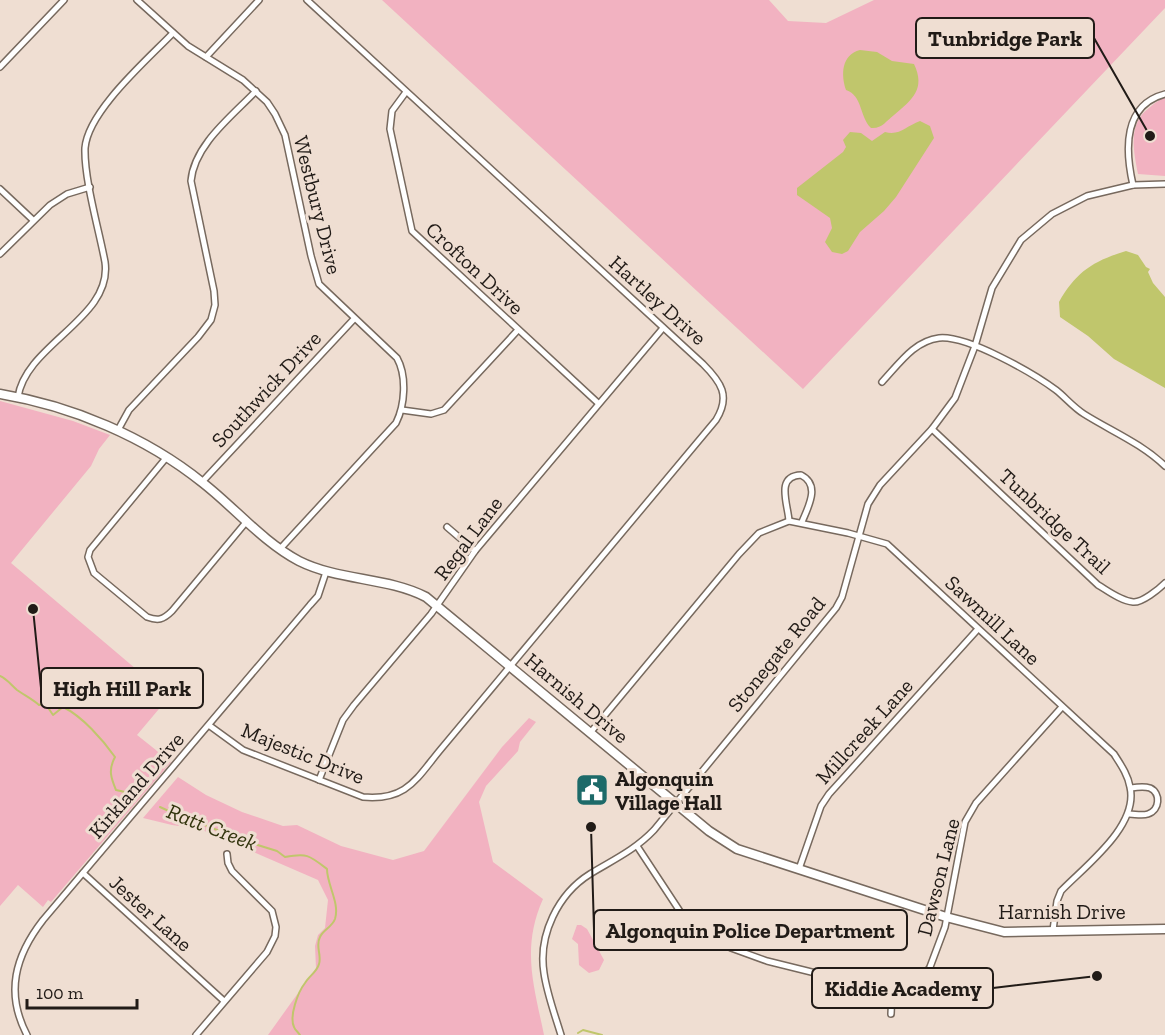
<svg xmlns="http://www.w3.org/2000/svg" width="1165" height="1035" viewBox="0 0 1165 1035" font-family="'Zilla Slab',serif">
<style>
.green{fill:#f2b2c1}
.water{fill:#c0c66c}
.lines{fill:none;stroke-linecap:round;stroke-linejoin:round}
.stream{stroke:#c0c66c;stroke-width:2}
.street-casing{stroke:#77695e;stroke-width:8}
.secondary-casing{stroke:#77695e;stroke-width:11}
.street{stroke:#fff;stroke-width:5}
.secondary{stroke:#fff;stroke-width:8}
.labels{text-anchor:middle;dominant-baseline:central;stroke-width:6;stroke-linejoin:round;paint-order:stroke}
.street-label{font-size:21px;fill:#211b17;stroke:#efded2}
.poi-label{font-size:21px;font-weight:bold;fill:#211b17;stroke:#efded2;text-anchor:start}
.water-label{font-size:22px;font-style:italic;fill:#32340d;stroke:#efded2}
.leader{fill:none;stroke:#211b17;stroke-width:2}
.callout-dot{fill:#211b17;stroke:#efded2;stroke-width:2}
.callout{fill:#efded2;stroke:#211b17;stroke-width:2}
.callout-label{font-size:22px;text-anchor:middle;font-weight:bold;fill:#211b17}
</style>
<rect width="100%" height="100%" fill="#efded2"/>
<!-- green -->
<g class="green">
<polygon points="382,0 769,0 788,21 826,23 874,0 1165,0 1165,8 803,389"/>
<path d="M 1165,98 L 1165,176 L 1138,174 C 1134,152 1127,124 1149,108 C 1154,104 1158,100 1165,98 Z"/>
<polygon points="0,401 73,421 110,435 99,449 91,466 11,563 169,697 137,735 171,762 51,902 48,900 43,907 18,885 0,906"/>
<path d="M 529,718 L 536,722 L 520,742 L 518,751 L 486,786 L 479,802 L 493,862 L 543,899 C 521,948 534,986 544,1035 L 268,1035 L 316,968 L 315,946 L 318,935 L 325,928 L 328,900 L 318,880 L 200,829 L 172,825 L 143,818 L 178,777 L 206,795 L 242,812 L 283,826 L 297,825 L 341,846 L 393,860 L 424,851 L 502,747 Z"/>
<polygon points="577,925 581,925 587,929 604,960 599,970 589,973 579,965 578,944 572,939"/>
</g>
<!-- water -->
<g class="water">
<path d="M 860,50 L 877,52 L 892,61 L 914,64 C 926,89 912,100 894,115 C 886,121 882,129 871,128 C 859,116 863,96 846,90 C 841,75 841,55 860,50 Z"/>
<path d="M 920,121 L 930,126 L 934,138 L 896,197 L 884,211 L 860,232 L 848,251 L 842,254 L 832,252 L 825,242 L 832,228 L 830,218 L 797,195 L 797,188 L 843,152 L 846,147 L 843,140 L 850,132 L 861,133 L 872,141 L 885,132 C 900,136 906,126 920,121 Z"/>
<path d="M 1126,251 L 1138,255 L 1146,267 L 1150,269 L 1148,272 L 1153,283 L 1165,297 L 1165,388 L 1114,359 L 1088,336 L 1060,317 L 1059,302 C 1076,272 1093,261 1126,251 Z"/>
</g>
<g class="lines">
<!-- stream -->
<g class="stream">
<path d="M 0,676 C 7,679 11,685 17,690 C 24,695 32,699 39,705 L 45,703 L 53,715 L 63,707 C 82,716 103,740 115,757 C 108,770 111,778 116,790 L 134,794"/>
<path d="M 160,807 L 173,813 L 175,818 L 180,815 L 227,834 L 231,832 L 248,842 L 277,851 L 285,857 C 307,853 309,855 327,869 C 327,885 340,903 335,919 C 332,927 323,930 320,937 C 315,946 322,955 319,964 C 317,972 309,976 305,983 C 298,992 289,1016 294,1027 C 295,1030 298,1032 300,1035"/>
<polyline points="578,1033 583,1030 602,1035"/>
</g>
<defs>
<g id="street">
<path d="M 137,0 L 188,46 L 243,80 L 267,102 L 275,114 L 285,135 L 311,256 L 319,284 L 397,358 C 407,376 405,405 396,423 L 280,549"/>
<polyline points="206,57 259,0"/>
<polyline points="0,67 64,0"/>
<polyline points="406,92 392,111 390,129 412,231 598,403"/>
<path d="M 1133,185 C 1125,150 1123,105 1165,94"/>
<polyline points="0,189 33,220"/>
<polyline points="0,254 50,205 67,194 90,187"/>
<path d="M 882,382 C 899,364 914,341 939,338 C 967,335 1033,373 1056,390 C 1065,397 1073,407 1084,414 C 1111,431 1141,443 1165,466"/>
<path d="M 18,397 C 26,344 113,318 105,262 C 99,230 84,179 85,148 C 88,111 147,60 173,33"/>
<polyline points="402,410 431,414 444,410 517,331"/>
<path d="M 932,429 L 1098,585 C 1108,591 1121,601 1133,602 C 1142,603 1159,589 1165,583"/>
<path d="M 118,430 L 129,410 L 198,337 L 211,320 L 215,305 L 214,291 L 191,181 C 194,145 232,116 256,91"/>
<path d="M 166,458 L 90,550 L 88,557 L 94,573 L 147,617 C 158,621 163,620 172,611 L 247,521"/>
<polyline points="202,482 354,319"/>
<path d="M 789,521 C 788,504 775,476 801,475 C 821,485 808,507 802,522"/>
<polyline points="447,527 475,551"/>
<path d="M 210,726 L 243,750 L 363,797 C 407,801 416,779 441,749 L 716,420 C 731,396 721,382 703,364 L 307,0"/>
<path d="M 590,733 L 739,554 L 759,533 L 789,521 L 848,533 L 887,544 L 1114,754 C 1121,765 1128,775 1130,787 C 1139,826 1085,866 1061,891 L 1057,901 L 1053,930"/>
<polyline points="319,780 343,720 354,705 431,614 475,551 663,328"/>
<path d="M 1129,814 C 1135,814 1142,816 1148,814 C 1160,810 1161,793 1150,788 C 1144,786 1137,787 1131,788"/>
<polyline points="637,846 683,916 692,926 731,948 767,961 892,992 919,984 930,967 945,927 965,822 976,803 1062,707"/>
<polyline points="799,869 821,806 829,794 978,629"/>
<polyline points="83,873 224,1001"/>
<polyline points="891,1014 892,992"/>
<path d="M 27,1035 C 5,993 15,956 43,920 L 310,605 L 318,596 L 326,572"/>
<polyline points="196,1035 267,952 275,936 276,927 272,911 232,871 228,863 227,854"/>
<path d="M 561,1035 C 555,1015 547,994 544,973 C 538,935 558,894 590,874 C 613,860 635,850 654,830 L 836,608 L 842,597 L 868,504 L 880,485 L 932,429 L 955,398 L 975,346 L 992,288 L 1021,240 L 1052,214 L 1087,196 L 1133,185 L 1165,184"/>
</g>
<path id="secondary" d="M 0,394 C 72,406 146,437 203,483 C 235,508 263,542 299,561 C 339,581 387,577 426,597 L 709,831 L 737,849 L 946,917 L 1004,932 L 1165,929"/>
</defs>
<!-- street casing -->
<use href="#street" class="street-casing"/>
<!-- secondary casing -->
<use href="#secondary" class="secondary-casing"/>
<!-- street -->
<use href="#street" class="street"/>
<!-- secondary -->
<use href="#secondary" class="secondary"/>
</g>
<!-- icons -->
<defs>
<symbol id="civic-square" viewBox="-11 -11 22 22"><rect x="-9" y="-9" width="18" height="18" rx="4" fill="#1d6a69" stroke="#efded2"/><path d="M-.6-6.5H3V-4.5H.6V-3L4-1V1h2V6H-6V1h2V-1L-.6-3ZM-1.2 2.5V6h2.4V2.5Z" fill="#fff"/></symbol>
</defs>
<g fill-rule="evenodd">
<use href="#civic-square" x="573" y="771" width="38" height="38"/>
</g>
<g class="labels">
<!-- street labels -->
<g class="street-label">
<text transform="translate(318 205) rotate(76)">Westbury Drive</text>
<text transform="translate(475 268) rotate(43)">Crofton Drive</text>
<text transform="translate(658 300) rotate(42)">Hartley Drive</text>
<text transform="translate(266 389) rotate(-47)">Southwick Drive</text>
<text transform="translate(1055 521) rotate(43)">Tunbridge Trail</text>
<text transform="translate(468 538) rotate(-53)">Regal Lane</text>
<text transform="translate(993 620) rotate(43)">Sawmill Lane</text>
<text transform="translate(776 654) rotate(-51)">Stonegate Road</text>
<text transform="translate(577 698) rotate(40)">Harnish Drive</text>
<text transform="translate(864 731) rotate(-48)">Millcreek Lane</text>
<text transform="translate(303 753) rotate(22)">Majestic Drive</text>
<text transform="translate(136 785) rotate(-49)">Kirkland Drive</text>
<text transform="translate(938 877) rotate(-76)">Dawson Lane</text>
<text x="1062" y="911">Harnish Drive</text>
<text transform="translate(151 913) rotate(42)">Jester Lane</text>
</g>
<!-- poi labels -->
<g class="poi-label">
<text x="615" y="778">Algonquin<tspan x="615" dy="24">Village Hall</tspan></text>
</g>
<!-- water labels -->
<g class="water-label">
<text transform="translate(212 827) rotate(21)">Ratt Creek</text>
</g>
</g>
<!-- callouts -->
<path class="leader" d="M1150 136L1094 38M33 609L41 688M591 827L594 930M1097 976L993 988"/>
<g class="callout-dot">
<circle cx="1150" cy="136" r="6"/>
<circle cx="33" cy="609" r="6"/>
<circle cx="591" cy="827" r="6"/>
<circle cx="1097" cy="976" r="6"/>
</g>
<g class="callout">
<rect x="916" y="18" width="178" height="40" rx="6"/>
<rect x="41" y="668" width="162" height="40" rx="6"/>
<rect x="594" y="910" width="313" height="40" rx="6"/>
<rect x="812" y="968" width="181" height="40" rx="6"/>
</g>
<g class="callout-label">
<text x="1005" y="46">Tunbridge Park</text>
<text x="122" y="696">High Hill Park</text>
<text x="750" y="938">Algonquin Police Department</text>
<text x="903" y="996">Kiddie Academy</text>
</g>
<!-- scale -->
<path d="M27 999v9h110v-9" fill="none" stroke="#211b17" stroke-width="3"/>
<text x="36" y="999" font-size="18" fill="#211b17" stroke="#efded2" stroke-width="4.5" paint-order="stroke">100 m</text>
</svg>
